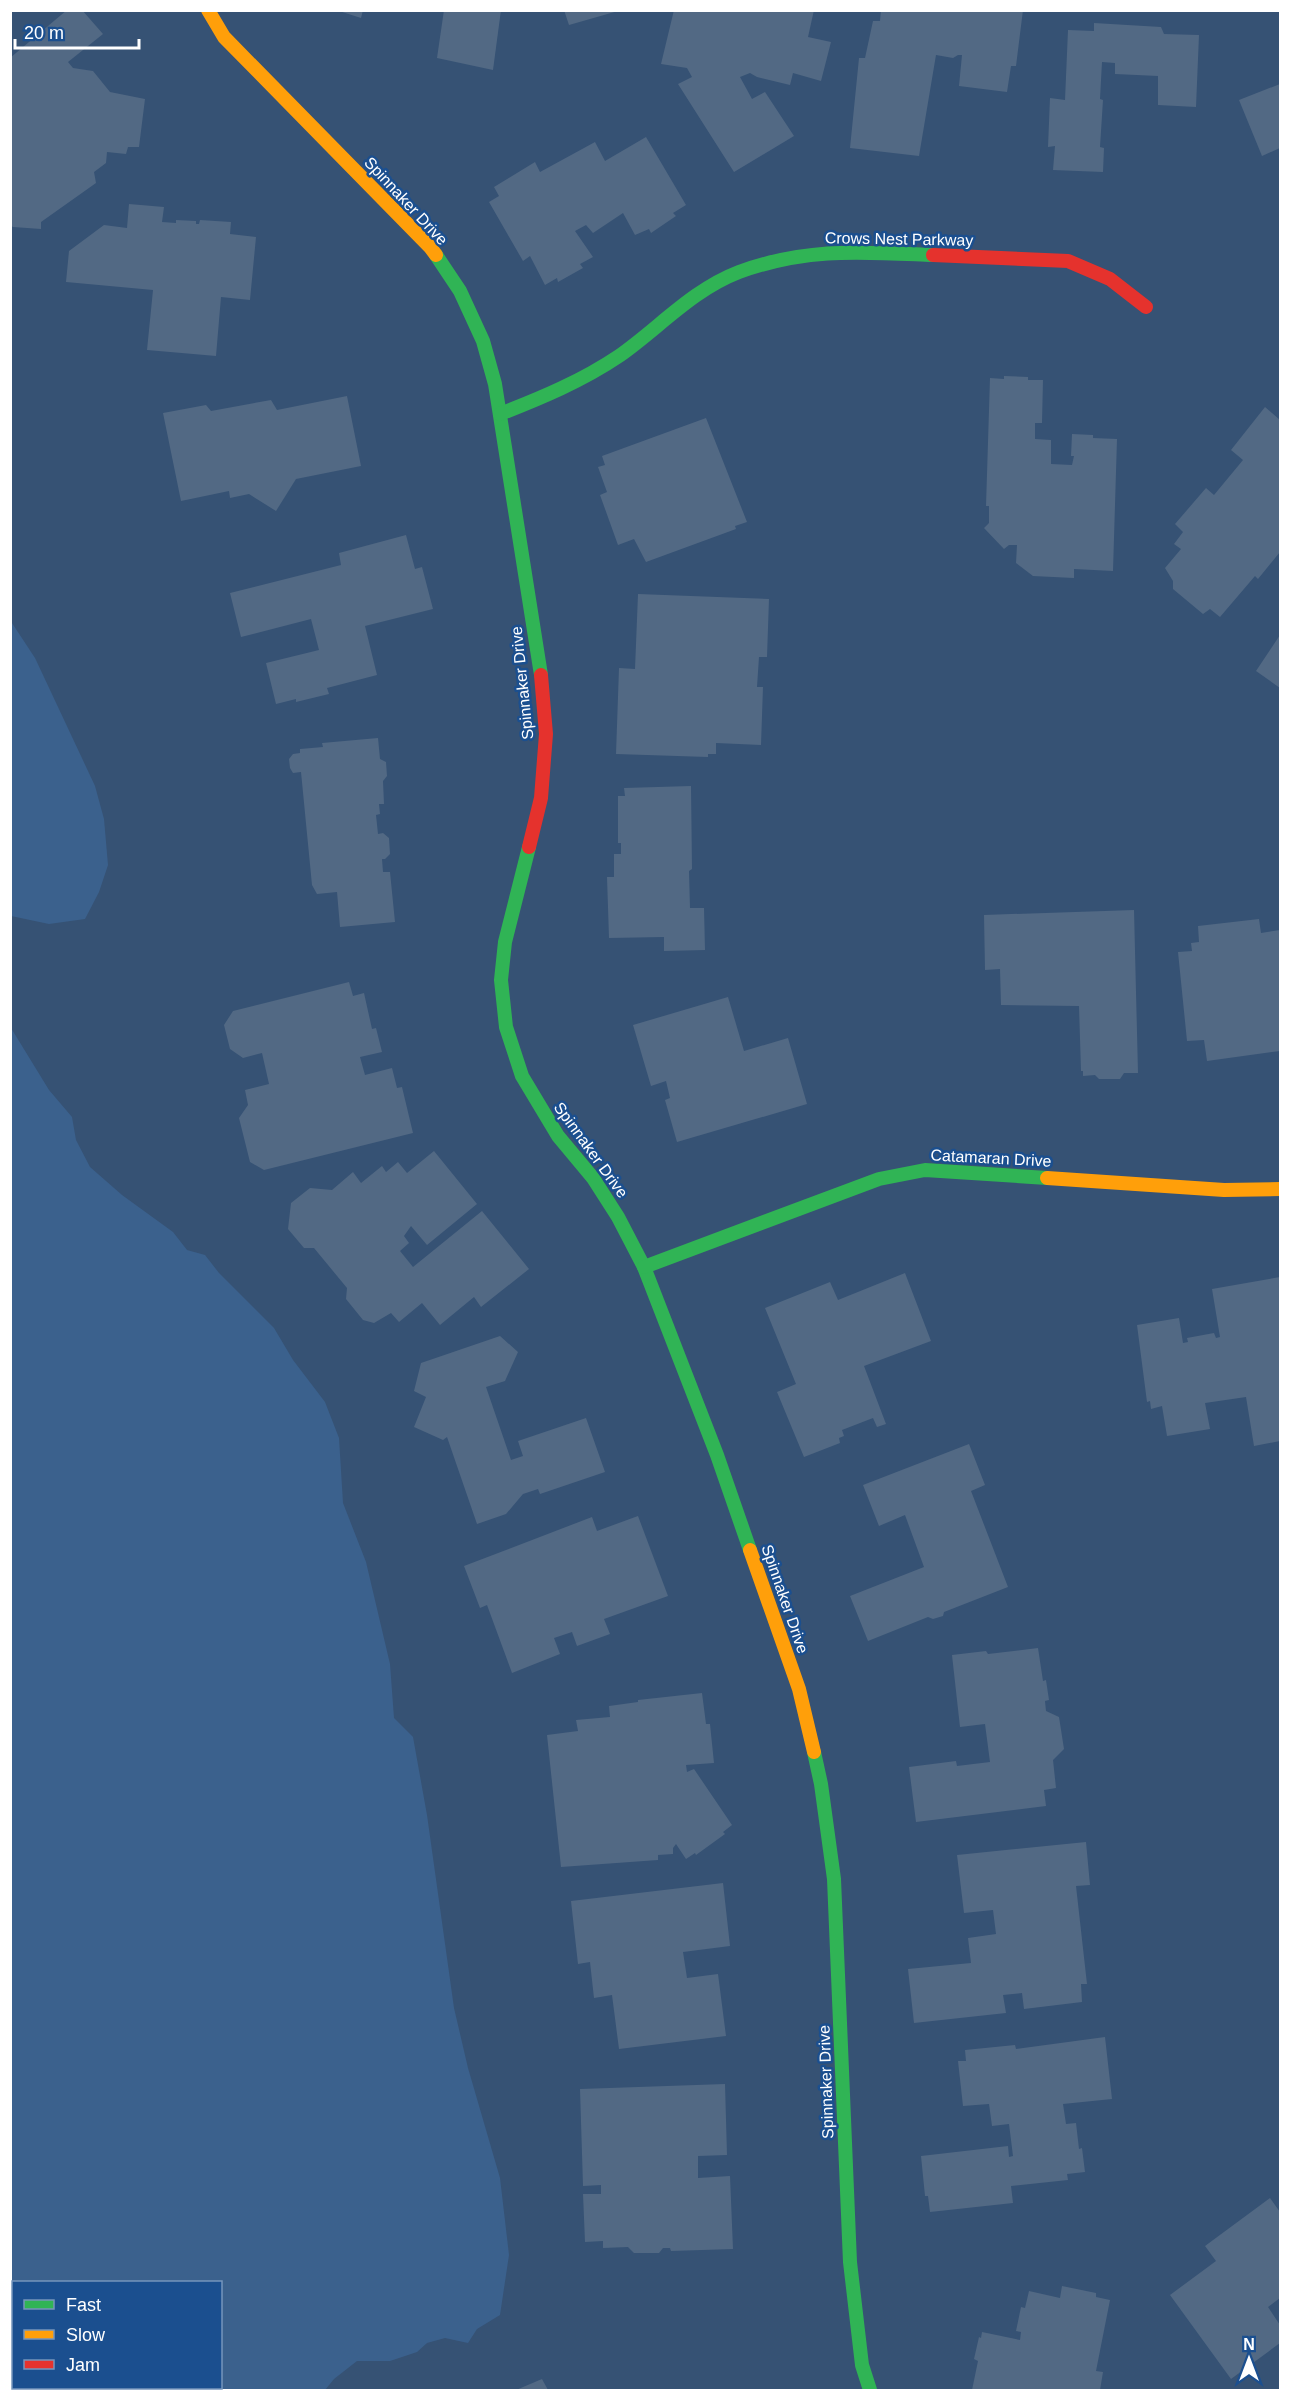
<svg xmlns="http://www.w3.org/2000/svg" width="1291" height="2401" viewBox="0 0 1291 2401" font-family="Helvetica,sans-serif">
<style>
.water{fill:#3b618d;fill-rule:evenodd}
.building{fill:#526984}
.lines{fill:none;stroke-linecap:round;stroke-linejoin:round}
.fast{stroke:#30b455;stroke-width:14}
.slow{stroke:#ff9f0a;stroke-width:14}
.jam{stroke:#e5322d;stroke-width:14}
.labels{text-anchor:middle;dominant-baseline:central;stroke-width:5;stroke-linejoin:round;paint-order:stroke}
.street-label{font-size:16px;fill:#fff;stroke:#1b4f8f}
</style>
<rect width="100%" height="100%" fill="#365274"/>
<!-- water -->
<g class="water">
<polygon points="10,620 35,658 95,786 104,819 108,865 99,892 85,919 49,924 11,916"/>
<path d="M 11,1028 L 49,1090 L 72,1117 L 76,1140 L 90,1167 L 122,1195 L 173,1232 L 187,1250 L 205,1255 L 219,1273 L 274,1328 L 293,1360 L 325,1402 L 339,1438 L 343,1503 L 366,1562 L 390,1664 L 394,1718 L 413,1737 L 427,1815 L 454,2008 L 468,2068 L 500,2178 L 509,2255 L 500,2315 L 477,2329 L 468,2343 L 445,2338 L 427,2343 L 417,2352 L 390,2361 L 357,2361 L 334,2379 L 325,2390 L 11,2390 ZM 14,2282 L 220,2282 L 220,2388 L 14,2388 Z"/>
</g>
<!-- building -->
<g class="building">
<polygon points="67,10 82,10 103,34 68,62 73,68 93,71 110,92 145,99 139,147 128,147 126,154 107,152 106,163 94,172 96,183 41,222 41,229 13,227 10,225 10,58"/>
<polygon points="336,10 363,10 361,18"/>
<polygon points="444,10 501,10 493,70 437,58"/>
<polygon points="564,10 617,10 618,11 569,25"/>
<polygon points="674,10 814,10 808,37 831,42 821,81 793,73 790,85 757,77 750,73 740,77 752,99 765,92 794,136 734,172 678,84 692,77 687,68 661,64"/>
<polygon points="881,10 1023,10 1016,66 1011,66 1007,92 959,86 962,55 958,55 953,58 936,55 919,156 850,148 859,58 865,58 873,21 880,21"/>
<polygon points="1094,23 1161,27 1164,34 1199,35 1196,107 1158,105 1158,76 1115,74 1115,63 1102,62 1100,99 1103,100 1100,147 1104,148 1103,172 1053,170 1055,146 1048,147 1050,98 1065,100 1068,30 1094,31"/>
<polygon points="1280,84 1280,148 1262,156 1239,100"/>
<polygon points="646,137 686,205 673,213 676,216 651,233 649,229 635,235 623,213 593,233 586,225 575,231 593,257 580,264 583,268 558,282 557,278 545,285 530,256 523,261 489,202 499,196 494,187 535,162 540,172 595,142 605,161"/>
<polygon points="129,204 164,207 162,222 176,223 176,220 196,221 196,224 199,224 200,220 231,222 230,234 256,237 250,300 221,297 216,356 147,350 153,290 66,282 69,251 104,225 127,228"/>
<polygon points="1004,376 1028,377 1028,380 1043,380 1042,423 1035,423 1035,439 1051,440 1051,464 1072,465 1074,456 1071,456 1072,434 1093,435 1093,438 1117,439 1113,571 1074,569 1074,578 1033,576 1016,563 1017,545 1009,545 1004,549 984,528 989,523 989,506 986,506 990,378 1004,379"/>
<polygon points="347,396 361,466 296,479 276,511 249,494 230,498 229,491 181,501 163,413 206,405 211,411 271,400 277,410"/>
<polygon points="1265,407 1280,420 1280,552 1258,579 1255,576 1220,617 1210,609 1203,614 1173,589 1173,581 1165,568 1181,549 1174,544 1183,532 1175,524 1206,488 1214,495 1243,460 1231,450"/>
<polygon points="706,418 747,522 735,526 736,529 646,562 634,539 618,545 600,495 607,492 598,467 605,465 602,456"/>
<polygon points="406,535 415,569 422,567 433,609 365,626 377,675 327,688 329,694 296,702 296,699 276,704 266,663 319,650 311,619 241,637 230,593 341,565 339,553"/>
<polygon points="638,594 769,599 767,657 759,657 757,687 763,687 761,745 716,743 716,754 708,754 708,757 616,754 619,668 635,669"/>
<polygon points="1280,635 1280,688 1256,671"/>
<polygon points="378,738 380,759 386,762 387,776 383,781 384,804 379,804 380,814 376,815 378,834 383,833 389,838 390,854 385,859 382,859 383,872 390,872 395,922 340,927 337,892 317,894 312,885 301,772 293,773 290,768 289,759 293,754 300,753 300,749 323,747 322,743"/>
<polygon points="691,786 692,869 689,871 690,908 704,908 705,950 664,951 664,937 609,938 607,877 614,877 614,854 621,854 621,843 618,843 618,796 625,796 624,788"/>
<polygon points="1134,910 1138,1073 1124,1073 1120,1079 1099,1079 1095,1075 1083,1076 1083,1071 1081,1071 1079,1006 1001,1005 1000,969 985,970 984,915"/>
<polygon points="1259,919 1261,933 1280,930 1280,1051 1207,1061 1204,1040 1187,1041 1178,952 1192,951 1191,943 1199,942 1198,926"/>
<polygon points="349,982 353,996 364,993 372,1029 376,1028 382,1052 360,1057 365,1075 392,1068 397,1088 402,1087 413,1133 264,1170 250,1162 239,1118 248,1105 245,1090 269,1084 262,1053 243,1058 230,1049 224,1025 233,1011"/>
<polygon points="728,997 744,1051 788,1038 807,1104 677,1142 665,1100 670,1098 666,1081 651,1086 633,1025"/>
<polygon points="434,1151 477,1204 427,1245 411,1226 404,1236 409,1243 400,1251 413,1267 482,1211 529,1269 481,1307 474,1297 440,1325 422,1303 399,1322 391,1313 374,1323 363,1320 346,1299 347,1288 314,1248 304,1248 288,1229 291,1203 310,1188 332,1190 353,1172 361,1183 382,1166 386,1172 398,1162 407,1173"/>
<polygon points="905,1273 931,1341 864,1366 886,1424 877,1427 873,1418 842,1430 844,1436 839,1438 840,1443 804,1457 777,1392 796,1384 765,1308 830,1282 838,1300"/>
<polygon points="1280,1277 1280,1441 1254,1446 1246,1397 1205,1403 1210,1429 1167,1436 1162,1406 1151,1409 1150,1401 1147,1402 1137,1325 1179,1318 1183,1343 1188,1342 1187,1338 1214,1333 1216,1338 1220,1337 1212,1289"/>
<polygon points="500,1336 518,1352 505,1381 486,1387 511,1460 523,1456 518,1441 586,1418 605,1472 540,1494 538,1489 523,1494 506,1514 477,1524 447,1437 443,1440 414,1427 426,1397 414,1391 421,1363"/>
<polygon points="969,1444 985,1485 971,1491 1008,1587 944,1612 943,1616 933,1619 928,1617 868,1641 850,1596 924,1567 905,1515 879,1526 863,1485"/>
<polygon points="638,1516 668,1596 604,1619 610,1634 577,1646 572,1632 554,1638 560,1654 512,1673 487,1605 480,1608 464,1566 592,1517 597,1531"/>
<polygon points="1038,1648 1043,1681 1046,1680 1049,1700 1045,1701 1046,1711 1059,1717 1064,1749 1053,1760 1056,1788 1044,1790 1046,1806 916,1822 909,1767 956,1761 957,1766 990,1762 985,1724 960,1727 952,1655 986,1651 988,1654"/>
<polygon points="702,1693 706,1724 710,1724 714,1763 686,1765 687,1772 694,1769 732,1825 723,1832 725,1834 696,1855 695,1853 686,1859 676,1844 673,1848 673,1854 658,1855 658,1860 561,1867 547,1735 578,1731 576,1720 610,1717 609,1706 638,1702 638,1700"/>
<polygon points="1086,1842 1090,1885 1076,1886 1087,1984 1081,1984 1082,2002 1024,2009 1022,1993 1003,1995 1006,2013 914,2023 908,1969 971,1963 968,1938 996,1934 993,1910 964,1913 957,1855"/>
<polygon points="723,1883 730,1946 683,1952 687,1978 718,1974 726,2036 619,2049 612,1995 594,1998 590,1962 578,1964 571,1901"/>
<polygon points="1105,2037 1112,2099 1063,2104 1066,2124 1076,2123 1079,2149 1082,2148 1085,2172 1067,2174 1068,2180 1011,2186 1013,2203 930,2212 928,2196 925,2196 921,2156 1008,2146 1009,2157 1013,2156 1009,2124 992,2126 989,2104 963,2106 958,2061 966,2061 965,2050 1015,2045 1016,2049"/>
<polygon points="725,2084 727,2155 698,2156 698,2178 730,2176 733,2249 671,2251 670,2248 663,2248 659,2253 634,2253 628,2247 603,2248 603,2241 585,2242 583,2194 601,2194 601,2185 583,2186 580,2089"/>
<polygon points="1270,2198 1280,2212 1280,2298 1268,2307 1280,2325 1280,2343 1231,2379 1170,2295 1216,2261 1205,2246"/>
<polygon points="1062,2286 1096,2293 1096,2297 1110,2300 1096,2371 1103,2372 1100,2390 972,2390 978,2361 974,2359 979,2337 981,2338 982,2332 1020,2340 1021,2332 1016,2331 1021,2307 1025,2308 1029,2291 1060,2298"/>
<polygon points="542,2379 548,2390 516,2390"/>
</g>
<g class="lines">
<!-- fast -->
<g class="fast">
<polyline points="436,255 460,291 483,341 495,384 541,675"/>
<path d="M 500,414 C 541,398 582,381 619,356 C 659,328 692,290 739,272 C 808,247 862,252 933,255"/>
<polyline points="529,847 505,942 501,980 506,1027 522,1076 558,1136 593,1178 618,1217 644,1267 717,1455 750,1550"/>
<polyline points="644,1267 879,1179 925,1170 1047,1178"/>
<polyline points="814,1752 821,1784 834,1879 850,2262 862,2365 870,2390"/>
</g>
<!-- slow -->
<g class="slow">
<polyline points="208,10 224,37 430,247 436,255"/>
<polyline points="1047,1178 1224,1190 1280,1189"/>
<polyline points="750,1550 799,1689 814,1752"/>
</g>
<!-- jam -->
<g class="jam">
<polyline points="933,255 1068,261 1110,279 1146,307"/>
<polyline points="529,847 541,798 546,734 541,675"/>
</g>
</g>
<g class="labels">
<!-- street labels -->
<g class="street-label">
<text transform="translate(406 201) rotate(47)">Spinnaker Drive</text>
<text transform="translate(899 239) rotate(1)">Crows Nest Parkway</text>
<text transform="translate(522 683) rotate(-96)">Spinnaker Drive</text>
<text transform="translate(591 1150) rotate(54)">Spinnaker Drive</text>
<text transform="translate(991 1158) rotate(3)">Catamaran Drive</text>
<text transform="translate(785 1599) rotate(71)">Spinnaker Drive</text>
<text transform="translate(826 2082) rotate(-92)">Spinnaker Drive</text>
</g>
</g>
<!-- border -->
<rect width="1291" height="2401" fill="none" stroke="#ffffff" stroke-width="24"/>
<!-- legend -->
<rect x="12" y="2281" width="210" height="108" fill="#1b4f8f" stroke="#7695bc" stroke-width="1.5"/>
<rect x="24" y="2300" width="30" height="9" fill="#30b455" stroke="#7695bc" stroke-width="1.5"/>
<text x="66" y="2311" font-size="18" fill="#ffffff">Fast</text>
<rect x="24" y="2330" width="30" height="9" fill="#ff9f0a" stroke="#7695bc" stroke-width="1.5"/>
<text x="66" y="2341" font-size="18" fill="#ffffff">Slow</text>
<rect x="24" y="2360" width="30" height="9" fill="#e5322d" stroke="#7695bc" stroke-width="1.5"/>
<text x="66" y="2371" font-size="18" fill="#ffffff">Jam</text>
<!-- north arrow -->
<g transform="translate(1249 2359)" stroke="#1b4f8f" stroke-width="4.5" paint-order="stroke">
<path d="M0-4.5L10 22L0 15L-10 22Z" fill="#ffffff"/>
<text y="-9" font-size="16" font-weight="bold" text-anchor="middle" fill="#ffffff">N</text>
</g>
<!-- scale -->
<path d="M15 39v9h124v-9" fill="none" stroke="#ffffff" stroke-width="3"/>
<text x="24" y="39" font-size="18" fill="#ffffff" stroke="#1b4f8f" stroke-width="4.5" paint-order="stroke">20 m</text>
</svg>
